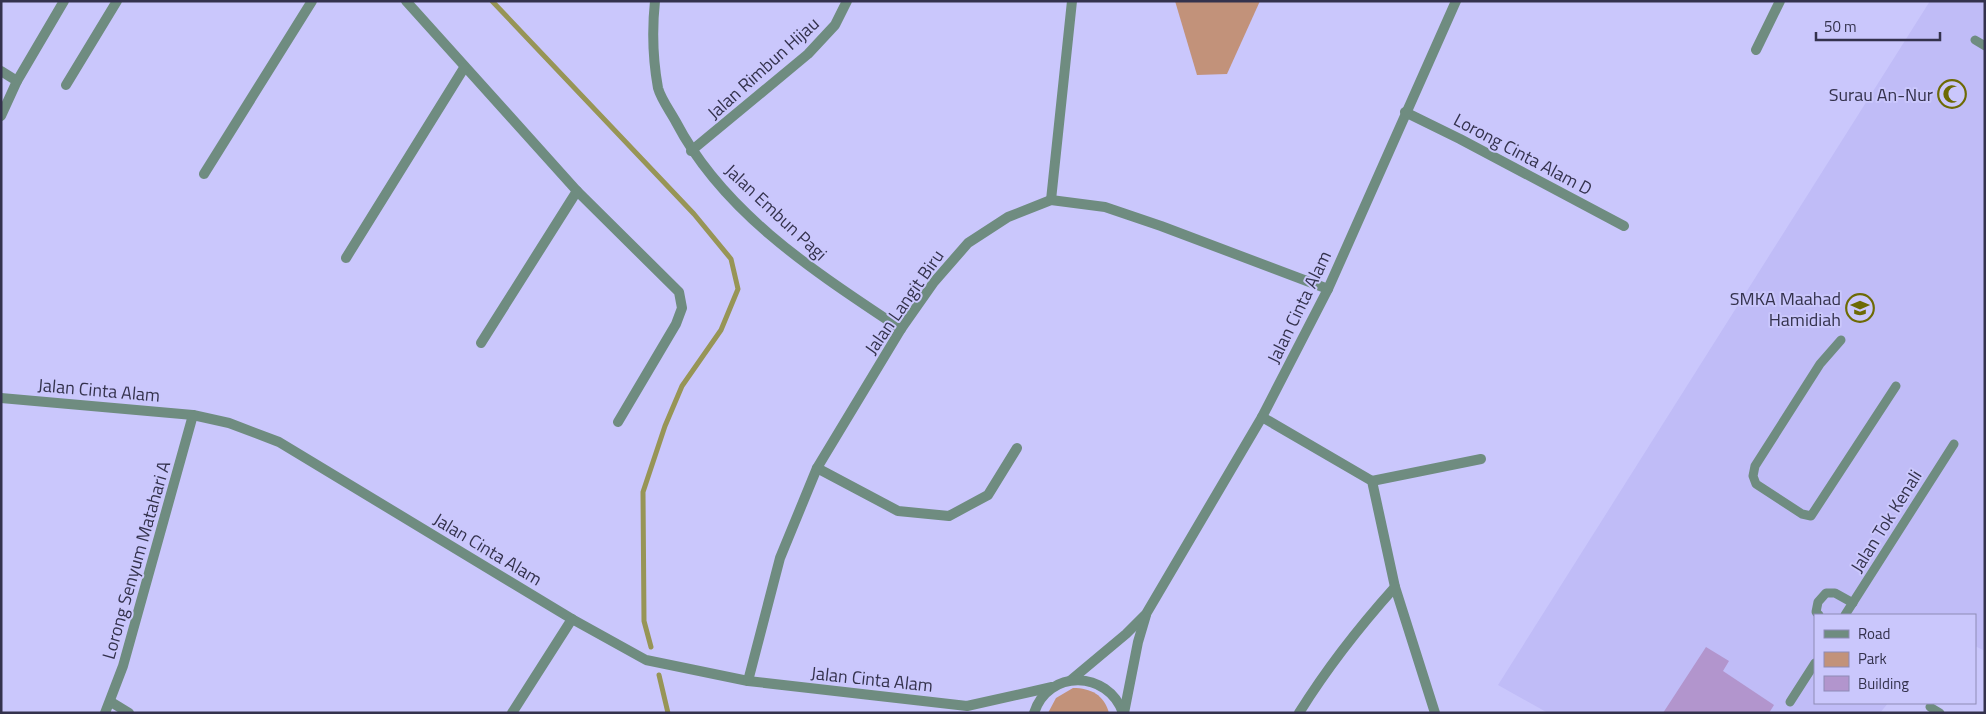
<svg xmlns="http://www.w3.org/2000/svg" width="1986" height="714" viewBox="0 0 1986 714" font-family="'Titillium Web',sans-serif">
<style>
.built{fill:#c0bcf7}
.green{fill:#c2927a}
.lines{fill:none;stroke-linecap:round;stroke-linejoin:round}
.stream{stroke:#979556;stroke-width:5}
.building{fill:#b295cd}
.service{stroke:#6f8c80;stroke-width:9}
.minor{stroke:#6f8c80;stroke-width:10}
.tertiary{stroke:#6f8c80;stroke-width:10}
.labels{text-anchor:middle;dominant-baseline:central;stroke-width:4;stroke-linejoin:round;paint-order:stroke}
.street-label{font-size:18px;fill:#34324d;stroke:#cac7fc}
.poi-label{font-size:18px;fill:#34324d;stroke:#cac7fc;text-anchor:end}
</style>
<rect width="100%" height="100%" fill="#cac7fc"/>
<!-- built -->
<polygon class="built" points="1930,1 1985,1 1985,651 1975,646 1975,615 1815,615 1815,703 1888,703 1880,713 1548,713 1498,685"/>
<!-- green -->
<g class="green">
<polygon points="1175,1 1260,1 1227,74 1197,75"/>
<path d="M 1073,688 C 1091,688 1104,695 1109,713 L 1048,713 L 1056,698 Z"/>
</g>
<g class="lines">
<!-- stream -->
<g class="stream">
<polyline points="492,1 694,214 731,259 738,289 721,330 682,386 665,426 643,492 644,621 651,647"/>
<polyline points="659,675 668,713"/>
</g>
</g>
<!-- building -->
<polygon class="building" points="1706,647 1729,661 1723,671 1774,705 1769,713 1663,713"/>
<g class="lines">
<!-- service -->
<g class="service">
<polyline points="1975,40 1985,46"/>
<polyline points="1841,340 1820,364 1755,466 1753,476 1756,484 1802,514 1811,516 1896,386"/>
<polyline points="1819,615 1816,612 1818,602 1826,593 1835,593 1853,603"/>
<polyline points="1845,615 1954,444"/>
<polyline points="1790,702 1815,663"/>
<polyline points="1930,707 1940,713"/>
</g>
<!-- minor -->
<g class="minor">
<polyline points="406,1 577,191 679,292 682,308 676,324 618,422"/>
<path d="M 655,1 C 652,29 653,60 658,88 C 661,99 670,111 676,122 C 724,214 817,273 901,329"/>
<polyline points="1756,50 1780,1"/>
<polyline points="1,71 17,81 1,116"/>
<polyline points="17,81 64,1"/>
<polyline points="66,85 117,1"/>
<polyline points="1405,112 1460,139 1624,226"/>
<polyline points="691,151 808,54 835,25 847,1"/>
<polyline points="204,174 312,1"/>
<polyline points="1051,200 1072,1"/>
<polyline points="346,258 464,68"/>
<polyline points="481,343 577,191"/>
<polyline points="1,398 193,415 229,423 279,442 572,619 646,660 748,681 967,706 1052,687"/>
<polyline points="1262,417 1372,481 1395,587 1435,713"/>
<polyline points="817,468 898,511 949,516 988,495 1017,448"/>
<polyline points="1372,481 1481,459"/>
<polyline points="748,681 780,558 817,468 901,329 934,282 968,243 1008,217 1051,200 1105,207 1161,226 1328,289"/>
<polyline points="111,702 129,713"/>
<polyline points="105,713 123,666 193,415"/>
<polyline points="512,713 572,619"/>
<path d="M 1299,713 C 1327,668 1360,626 1395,587"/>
</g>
<!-- tertiary -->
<g class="tertiary">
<polyline points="1071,680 1126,634 1146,614 1262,417 1328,289 1456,1"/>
<path d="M 1034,713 C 1048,669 1108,670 1123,713"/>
<polyline points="1124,713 1138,642 1146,615"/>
</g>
</g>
<!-- icons -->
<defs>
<symbol id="mosque-ring" viewBox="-11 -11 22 22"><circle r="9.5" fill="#cac7fc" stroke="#6d6a04" stroke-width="1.5"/><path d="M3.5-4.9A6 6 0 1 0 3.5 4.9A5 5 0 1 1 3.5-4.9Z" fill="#6d6a04"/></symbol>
<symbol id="school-ring" viewBox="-11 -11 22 22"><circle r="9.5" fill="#cac7fc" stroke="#6d6a04" stroke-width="1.5"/><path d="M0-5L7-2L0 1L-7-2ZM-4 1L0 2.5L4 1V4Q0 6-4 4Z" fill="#6d6a04"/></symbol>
</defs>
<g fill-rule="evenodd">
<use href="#mosque-ring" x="1936" y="78" width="32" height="32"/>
<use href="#school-ring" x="1844" y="292" width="32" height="32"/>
</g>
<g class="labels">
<!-- street labels -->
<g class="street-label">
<text transform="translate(763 68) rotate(-42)">Jalan Rimbun Hijau</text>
<text transform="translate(1523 154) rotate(28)">Lorong Cinta Alam D</text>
<text transform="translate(776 212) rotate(43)">Jalan Embun Pagi</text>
<text transform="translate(904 302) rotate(-55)">Jalan Langit Biru</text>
<text transform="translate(1299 307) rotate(-64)">Jalan Cinta Alam</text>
<text transform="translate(99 390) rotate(5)">Jalan Cinta Alam</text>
<text transform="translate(1886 521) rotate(-58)">Jalan Tok Kenali</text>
<text transform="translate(488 549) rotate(31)">Jalan Cinta Alam</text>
<text transform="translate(136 560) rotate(-74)">Lorong Senyum Matahari A</text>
<text transform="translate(872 679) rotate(6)">Jalan Cinta Alam</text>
</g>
<!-- poi labels -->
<g class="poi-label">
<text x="1933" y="94">Surau An-Nur</text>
<text x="1841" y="298">SMKA Maahad<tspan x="1841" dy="21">Hamidiah</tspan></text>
</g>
</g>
<!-- border -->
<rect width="1986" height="714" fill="none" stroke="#34324d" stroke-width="5"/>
<!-- legend -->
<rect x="1814" y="614" width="162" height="90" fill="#cac7fc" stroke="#8e8bb6"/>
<rect x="1824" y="630" width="25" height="8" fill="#6f8c80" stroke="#8e8bb6"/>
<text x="1858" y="639" font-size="15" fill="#34324d">Road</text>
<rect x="1824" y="652" width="25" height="15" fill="#c2927a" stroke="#8e8bb6"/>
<text x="1858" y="664" font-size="15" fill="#34324d">Park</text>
<rect x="1824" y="676" width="25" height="15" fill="#b295cd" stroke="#8e8bb6"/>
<text x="1858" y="689" font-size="15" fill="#34324d">Building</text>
<!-- scale -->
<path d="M1816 32v8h124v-8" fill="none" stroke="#34324d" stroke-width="2.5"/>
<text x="1824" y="32" font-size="15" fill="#34324d" stroke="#cac7fc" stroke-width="4" paint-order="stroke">50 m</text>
</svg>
